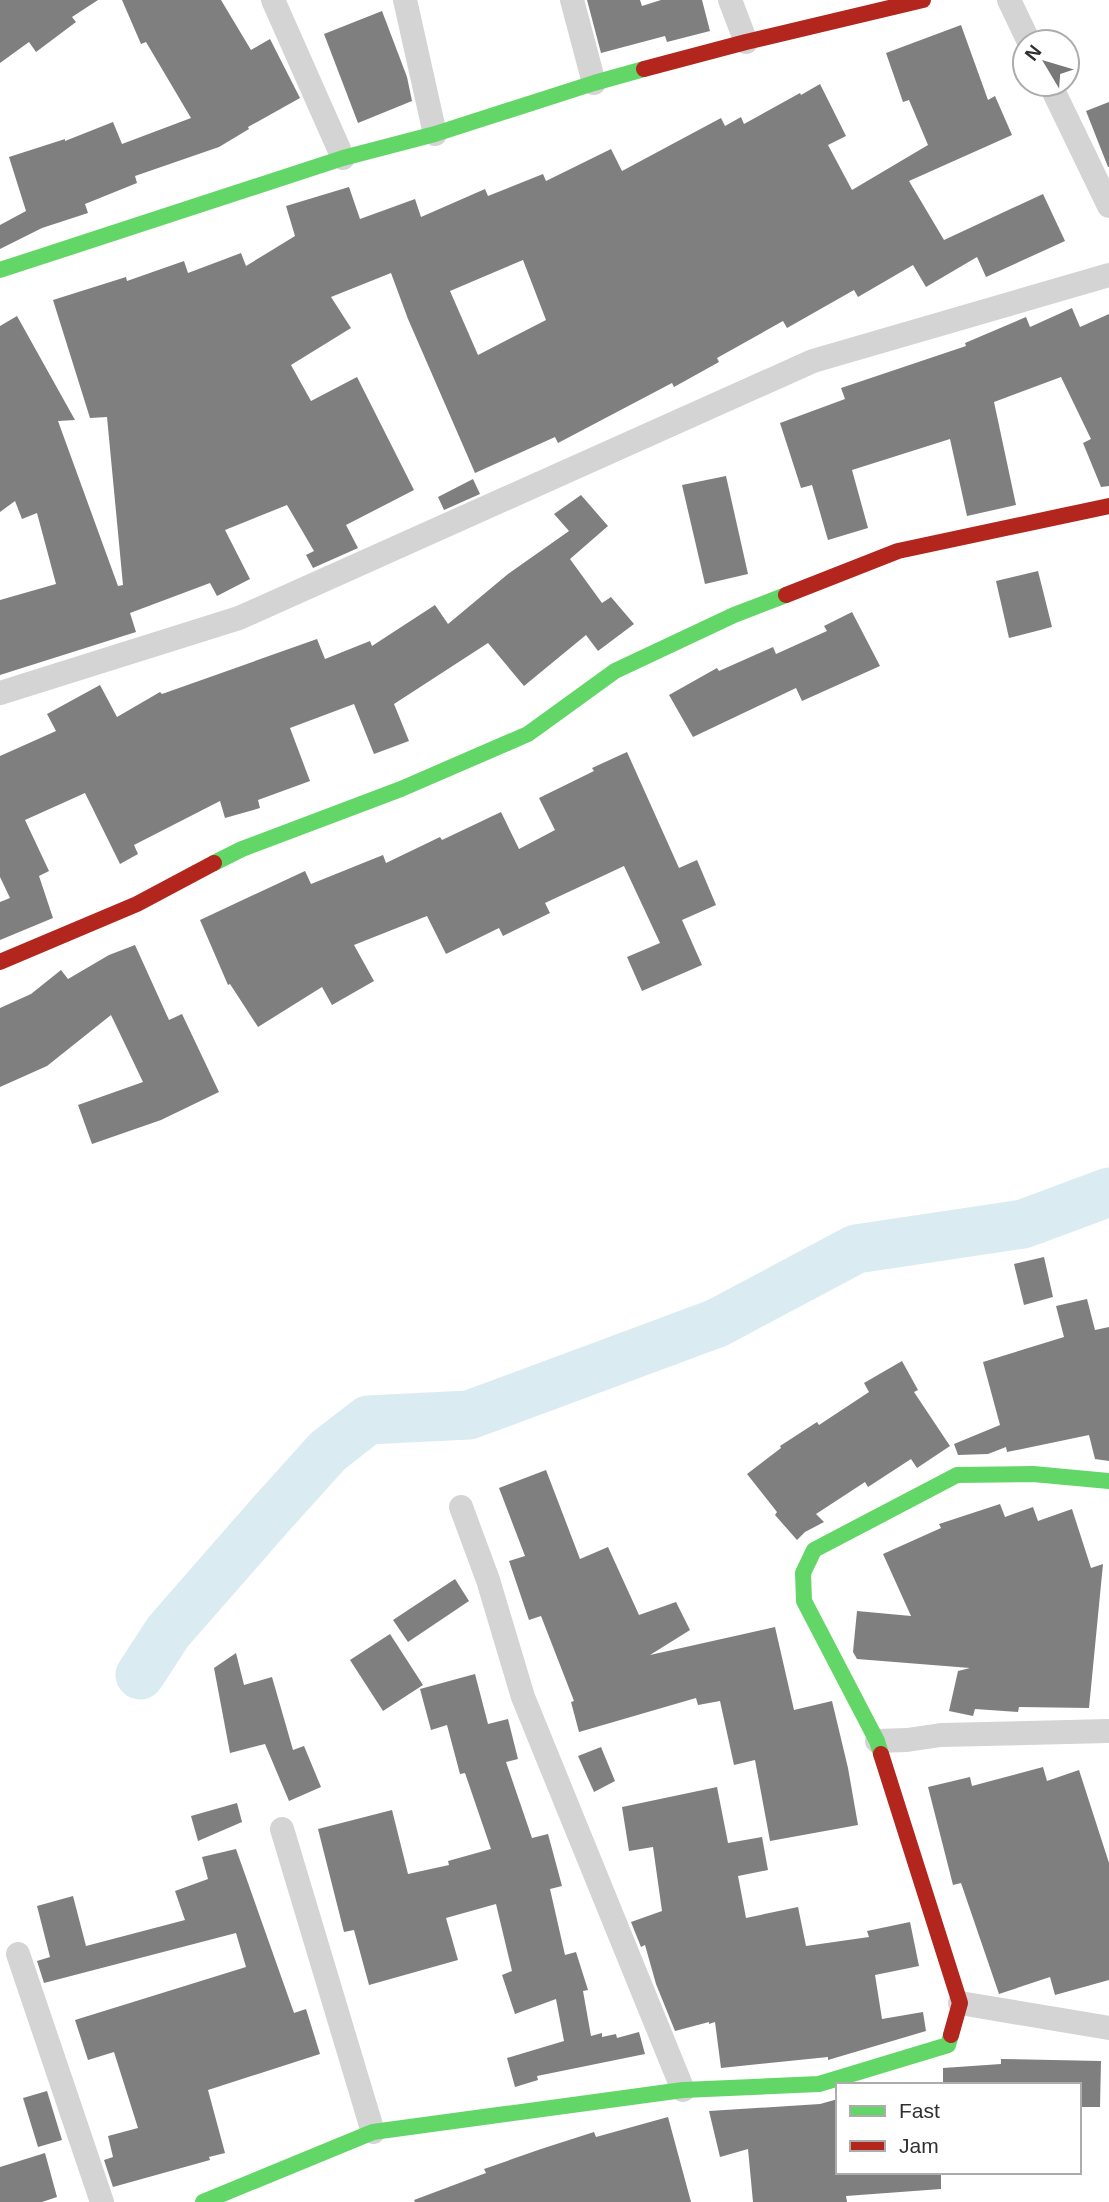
<svg xmlns="http://www.w3.org/2000/svg" width="1109" height="2202" viewBox="0 0 1109 2202" font-family="Arial,sans-serif">
<style>
.lines{fill:none;stroke-linecap:round;stroke-linejoin:round}
.river{stroke:#dbebf2;stroke-width:49}
.building{fill:#7f7f7f;fill-rule:evenodd}
.street{stroke:#d4d4d4;stroke-width:24}
.fast{stroke:#63d668;stroke-width:16}
.jam{stroke:#b3261e;stroke-width:16}
</style>
<rect width="100%" height="100%" fill="#fff"/>
<g class="lines">
<!-- river -->
<polyline class="river" points="140,1675 168,1632 272,1513 328,1451 368,1420 469,1415 717,1323 856,1249 1023,1224 1109,1192"/>
</g>
<!-- building -->
<g class="building">
<polygon points="0,0 98,0 72,17 76,22 36,52 29,42 0,63"/>
<polygon points="122,0 221,0 251,50 270,39 300,98 248,127 249,129 219,147 135,176 137,183 85,204 88,213 42,228 0,249 0,225 26,211 9,157 65,139 65,141 113,122 122,144 191,118 146,42 141,44"/>
<polygon points="587,0 640,0 642,6 661,0 702,0 710,31 667,42 665,36 601,53"/>
<polygon points="382,11 407,77 412,101 358,123 324,34"/>
<path d="M 961,25 L 988,100 L 995,96 L 1012,135 L 909,181 L 944,240 L 1043,194 L 1065,241 L 986,277 L 977,257 L 926,287 L 913,265 L 858,297 L 854,290 L 787,328 L 783,321 L 717,358 L 719,362 L 674,387 L 672,383 L 558,443 L 555,437 L 475,473 L 408,319 L 391,273 L 331,297 L 351,328 L 291,365 L 311,401 L 357,377 L 414,490 L 346,525 L 358,548 L 313,568 L 306,555 L 314,551 L 287,505 L 225,530 L 250,579 L 217,596 L 210,583 L 130,613 L 136,632 L 0,675 L 0,600 L 56,584 L 37,513 L 22,519 L 15,501 L 0,512 L 0,326 L 17,316 L 75,420 L 58,421 L 118,586 L 123,585 L 107,417 L 90,418 L 53,300 L 126,277 L 127,281 L 184,261 L 188,273 L 241,253 L 246,266 L 295,236 L 286,206 L 349,187 L 360,219 L 415,199 L 421,217 L 485,189 L 488,196 L 543,174 L 546,181 L 611,149 L 622,171 L 721,118 L 725,126 L 741,117 L 744,124 L 800,93 L 801,95 L 820,84 L 846,136 L 828,145 L 852,190 L 928,145 L 909,100 L 903,102 L 886,53 ZM 523,260 L 546,320 L 478,355 L 450,291 Z"/>
<polygon points="1109,102 1109,167 1108,167 1086,111"/>
<polygon points="1072,308 1080,327 1109,314 1109,486 1101,487 1083,443 1091,439 1061,377 994,402 1016,505 967,516 950,439 852,470 868,528 828,540 812,485 801,488 780,423 845,399 841,388 966,346 965,343 1026,317 1030,327"/>
<polygon points="726,476 748,574 705,584 682,485"/>
<polygon points="473,479 480,494 444,510 438,497"/>
<polygon points="581,495 608,526 570,559 602,603 611,597 634,624 598,651 586,635 524,686 488,643 394,704 409,741 374,754 354,704 290,728 310,781 258,800 260,808 225,818 220,801 134,845 138,854 120,864 85,793 25,820 49,871 39,876 53,918 0,940 0,902 10,898 0,877 0,756 56,731 47,714 100,685 117,717 160,692 162,694 317,639 325,659 370,641 372,646 435,605 448,624 508,574 569,531 554,514"/>
<polygon points="1038,571 1052,627 1009,638 996,581"/>
<polygon points="852,612 880,666 802,701 796,688 693,737 669,695 717,668 719,671 773,647 776,654 827,631 824,626"/>
<polygon points="627,752 679,868 697,860 716,905 682,920 702,965 642,991 627,957 660,943 624,866 545,903 550,913 503,936 499,928 446,954 427,916 354,945 374,981 332,1005 322,987 258,1027 230,984 228,985 200,920 305,871 311,884 383,855 386,863 440,837 442,840 501,812 519,849 555,830 539,798 594,771 592,768"/>
<polygon points="135,945 169,1020 182,1014 219,1092 161,1120 92,1144 78,1105 143,1082 111,1015 47,1066 0,1087 0,1008 31,994 61,970 68,979 109,955"/>
<polygon points="1044,1257 1053,1297 1024,1305 1014,1264"/>
<polygon points="1087,1299 1095,1330 1109,1327 1109,1461 1095,1459 1089,1435 1007,1452 1006,1447 988,1454 958,1455 954,1444 1000,1425 983,1362 1064,1337 1056,1306"/>
<polygon points="902,1361 918,1390 914,1392 950,1446 917,1468 911,1459 868,1487 865,1482 816,1514 824,1522 805,1532 797,1540 775,1515 777,1512 747,1474 781,1448 780,1446 817,1422 819,1425 869,1392 864,1383"/>
<polygon points="546,1470 580,1559 608,1547 639,1615 676,1602 690,1630 650,1655 775,1627 794,1710 832,1701 848,1768 858,1825 770,1841 755,1760 734,1765 720,1701 698,1705 696,1698 579,1732 571,1702 574,1701 541,1616 529,1620 509,1561 525,1556 499,1488"/>
<polygon points="1000,1504 1005,1517 1033,1507 1038,1521 1072,1509 1091,1568 1103,1564 1089,1708 1019,1707 1018,1712 975,1709 973,1716 949,1711 958,1671 970,1668 857,1659 853,1652 857,1611 911,1616 883,1554 941,1528 939,1524"/>
<polygon points="455,1579 469,1601 408,1642 393,1620"/>
<polygon points="390,1634 423,1685 383,1711 350,1660"/>
<polygon points="236,1653 244,1685 272,1677 293,1750 304,1746 321,1787 289,1801 265,1744 230,1753 214,1668"/>
<polygon points="475,1674 488,1724 508,1719 518,1759 506,1762 532,1838 548,1834 562,1886 550,1889 565,1955 576,1952 588,1990 583,1991 591,2036 602,2033 602,2037 616,2034 617,2038 639,2032 645,2054 537,2076 538,2080 515,2087 507,2058 564,2041 556,1999 515,2014 502,1975 512,1971 496,1904 446,1918 458,1960 369,1985 354,1930 344,1932 318,1829 392,1810 408,1874 449,1865 448,1861 491,1849 465,1773 460,1774 447,1725 431,1730 420,1689"/>
<polygon points="601,1747 615,1781 594,1792 578,1756"/>
<polygon points="1043,1767 1047,1781 1079,1770 1109,1863 1109,1980 1055,1995 1050,1977 999,1994 961,1883 953,1885 928,1787 970,1777 972,1786"/>
<polygon points="717,1787 728,1843 762,1837 768,1870 738,1876 746,1918 798,1907 806,1946 869,1937 867,1931 910,1922 919,1966 875,1975 882,2019 923,2012 926,2031 828,2060 828,2057 721,2068 715,2022 709,2024 709,2022 675,2031 656,1984 645,1945 641,1947 631,1922 662,1911 653,1847 629,1851 622,1807"/>
<polygon points="237,1803 242,1822 198,1841 191,1816"/>
<polygon points="236,1849 294,2013 306,2009 320,2054 208,2090 225,2153 209,2157 210,2160 113,2187 104,2160 113,2157 108,2136 138,2128 114,2052 88,2060 75,2020 246,1967 236,1933 44,1983 37,1961 50,1957 37,1906 73,1896 86,1946 185,1920 175,1891 208,1879 202,1857"/>
<polygon points="1001,2059 1101,2061 1100,2107 1079,2107 1079,2085 943,2085 943,2068 1001,2064"/>
<polygon points="47,2091 62,2140 38,2147 23,2098"/>
<polygon points="838,2099 838,2172 941,2172 941,2189 846,2196 847,2202 753,2202 748,2149 720,2157 709,2111 820,2104"/>
<polygon points="668,2117 691,2202 415,2202 414,2200 486,2173 484,2169 541,2149 594,2132 596,2137"/>
<polygon points="45,2153 57,2197 42,2202 0,2202 0,2167"/>
</g>
<g class="lines">
<!-- street -->
<g class="street">
<polyline points="273,0 343,158"/>
<polyline points="405,0 435,134"/>
<polyline points="572,0 594,83"/>
<polyline points="730,0 746,42"/>
<polyline points="1009,0 1029,42"/>
<polyline points="1050,84 1109,206"/>
<polyline points="0,693 239,618 813,361 1109,275"/>
<polyline points="461,1507 488,1580 523,1697 683,2090"/>
<polyline points="877,1741 907,1740 941,1735 1109,1731"/>
<polyline points="282,1829 373,2132"/>
<polyline points="18,1954 102,2202"/>
<polyline points="960,2003 1109,2028"/>
</g>
<!-- fast -->
<g class="fast">
<polyline points="0,270 343,158 435,134 594,83 644,69"/>
<polyline points="214,863 242,849 401,789 528,734 615,671 734,615 786,595"/>
<polyline points="881,1754 877,1741 804,1601 803,1573 814,1550 957,1475 1033,1474 1109,1481"/>
<polyline points="203,2202 373,2132 683,2090 819,2084 948,2045 951,2035"/>
</g>
<!-- jam -->
<g class="jam">
<polyline points="644,69 746,42 923,0"/>
<polyline points="786,595 898,551 1109,506"/>
<polyline points="0,962 137,904 214,863"/>
<polyline points="881,1754 960,2003 951,2035"/>
</g>
</g>
<!-- legend -->
<rect x="836" y="2083" width="245" height="91" fill="#ffffff" stroke="#acacac" stroke-width="2"/>
<rect x="850" y="2106" width="35" height="10" fill="#63d668" stroke="#acacac" stroke-width="2"/>
<text x="899" y="2118" font-size="21" fill="#303030">Fast</text>
<rect x="850" y="2141" width="35" height="10" fill="#b3261e" stroke="#acacac" stroke-width="2"/>
<text x="899" y="2153" font-size="21" fill="#303030">Jam</text>
<!-- north arrow -->
<g transform="translate(1046 63) rotate(308)"><circle r="33" fill="#ffffff" stroke="#acacac" stroke-width="2"/>
<path d="M0-5L12 26L0 18L-12 26Z" fill="#787878"/>
<text y="-10" font-size="19" font-weight="bold" text-anchor="middle" fill="#303030">N</text>
</g>
</svg>
